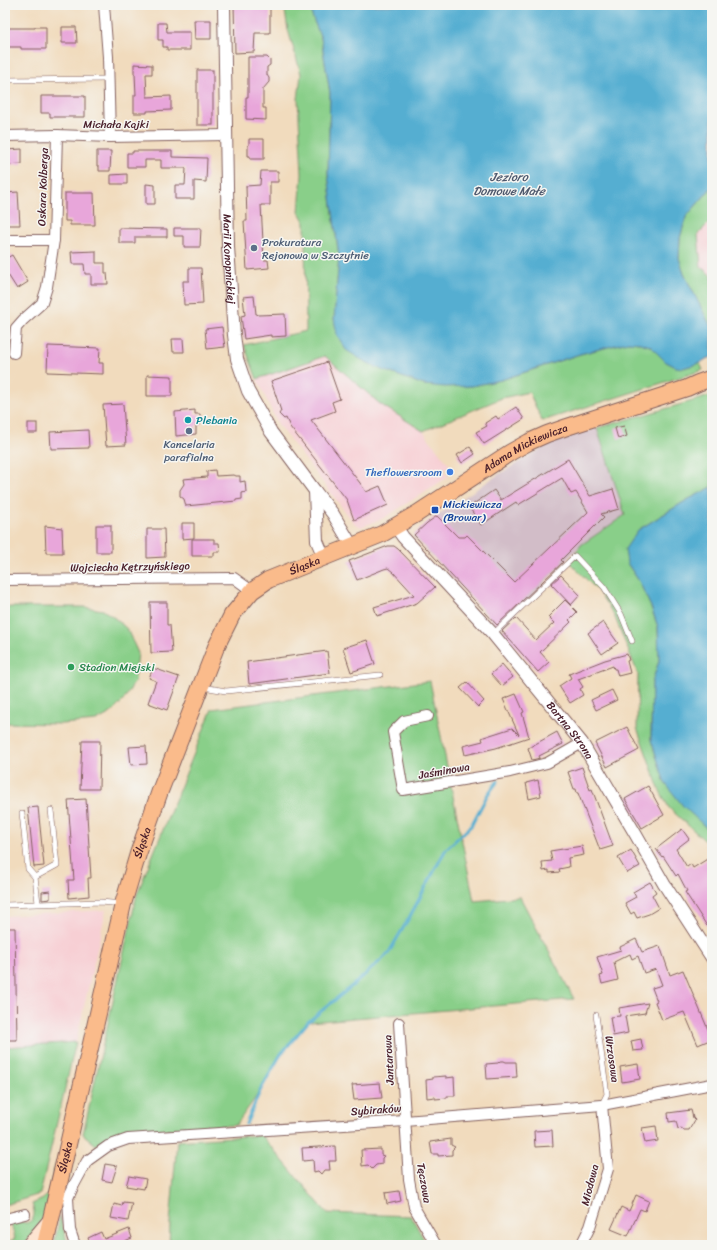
<svg xmlns="http://www.w3.org/2000/svg" width="717" height="1250" viewBox="0 0 717 1250" font-family="Sriracha,sans-serif">
<style>
.built{fill:#f7cfd4}
.industrial{fill:#d2bdc8}
.green{fill:#89cf89;stroke:#6a775a}
.water{fill:#54aed1;stroke:#4f667e}
.lines{fill:none;stroke-linecap:round;stroke-linejoin:round}
.stream{stroke:#54aed1;stroke-width:3}
.building{fill:#e8a6da}
.service-casing{stroke:#84615e;stroke-width:6}
.minor-casing{stroke:#84615e;stroke-width:12}
.tertiary-casing{stroke:#84615e;stroke-width:14}
.secondary-casing{stroke:#84615e;stroke-width:16}
.primary-casing{stroke:#84615e;stroke-width:18}
.service{stroke:#fff;stroke-width:5}
.minor{stroke:#fff;stroke-width:10}
.tertiary{stroke:#fff;stroke-width:12}
.secondary{stroke:#fde4d1;stroke-width:14}
.primary{stroke:#fabb8b;stroke-width:16}
.service-dot{fill:#5c6f8a;stroke:#f6f6f2;stroke-width:1.5}
.culture-dot{fill:#0f9aa8;stroke:#f6f6f2;stroke-width:1.5}
.shop-dot{fill:#3f7fe0;stroke:#f6f6f2;stroke-width:1.5}
.transit-dot{fill:#1a4fb4;stroke:#f6f6f2;stroke-width:1.5}
.leisure-dot{fill:#2e9e5b;stroke:#f6f6f2;stroke-width:1.5}
.labels{text-anchor:middle;dominant-baseline:central;stroke-width:3;stroke-linejoin:round;paint-order:stroke}
.street-label{font-size:11px;fill:#4a1f2b;stroke:#f6f6f2}
.service-label{font-size:11px;fill:#4e5e75;stroke:#f6f6f2;text-anchor:start}
.culture-label{font-size:11px;fill:#0d838f;stroke:#f6f6f2;text-anchor:start}
.shop-label{font-size:11px;fill:#366cbe;stroke:#f6f6f2;text-anchor:end}
.transit-label{font-size:11px;fill:#164399;stroke:#f6f6f2;text-anchor:start}
.leisure-label{font-size:11px;fill:#27864d;stroke:#f6f6f2;text-anchor:start}
.water-label{font-size:12px;font-style:italic;fill:#4e586d;stroke:#f6f6f2}
</style>
<rect width="100%" height="100%" fill="#f6f6f2"/>
<filter id="ink" filterUnits="userSpaceOnUse"><feTurbulence type="fractalNoise" baseFrequency=".025" numOctaves="2"/><feDisplacementMap in="SourceGraphic" scale="8" xChannelSelector="R" yChannelSelector="G"/><feConvolveMatrix kernelMatrix="1 2 1 2 8 2 1 2 1" color-interpolation-filters="sRGB"/></filter>
<filter id="wash" filterUnits="userSpaceOnUse"><feTurbulence type="fractalNoise" baseFrequency=".012" numOctaves="4" result="noise"/><feDisplacementMap in="SourceGraphic" scale="16" xChannelSelector="R" yChannelSelector="G"/><feGaussianBlur stdDeviation="0.9" result="paint"/><feColorMatrix in="noise" values="0 0 0 0 0 0 0 0 0 0 0 0 0 0 0 0 0 1.4 0 .05"/><feComposite in="paint" operator="in"/></filter>
<g filter="url(#wash)">
<rect width="100%" height="100%" fill="#f1dbbd"/>
<!-- built -->
<g class="built">
<polygon points="712,220 712,276 701,267 698,233"/>
<polygon points="325,356 380,404 423,431 450,466 443,470 448,477 384,518 361,527 354,523 278,424 257,379"/>
<polygon points="106,910 76,1042 5,1047 5,916"/>
</g>
<!-- industrial -->
<polygon class="industrial" points="597,428 625,515 581,545 500,629 413,536 426,523 499,474 556,440"/>
<!-- green -->
<g class="green">
<polygon points="284,5 311,5 312,16 321,38 330,93 328,175 339,257 334,319 362,360 380,369 424,385 472,386 501,380 580,354 628,342 640,343 650,346 656,352 683,368 700,363 703,370 542,421 529,392 502,398 423,431 380,404 325,356 257,379 244,345 306,331 305,223 299,212 302,174 298,99 301,74 288,30"/>
<polygon points="712,187 712,220 698,234 701,267 712,276 712,329 684,274 679,258 680,238 686,217"/>
<polygon points="712,395 712,487 687,500 638,530 627,563 639,581 651,607 658,627 659,661 652,682 651,740 665,783 703,825 712,833 712,847 669,808 659,789 637,728 638,674 614,615 598,591 569,562 581,545 625,515 597,428 700,399"/>
<polygon points="5,607 84,607 103,610 116,619 127,629 138,653 135,681 123,701 111,713 96,721 62,724 5,723"/>
<polygon points="430,681 474,901 520,897 574,999 309,1022 281,1054 256,1097 236,1125 157,1130 119,1136 96,1145 83,1134 137,894 212,709"/>
<polygon points="76,1042 40,1194 5,1205 5,1047"/>
<polygon points="261,1135 327,1213 411,1216 427,1245 169,1245 170,1223 177,1141"/>
<path d="M 55,1166 L 45,1218 L 24,1245 L 5,1245 L 15,1238 L 11,1224 L 5,1226 L 5,1222 L 14,1220 L 26,1223 C 36,1220 35,1213 32,1204 L 43,1199 L 48,1194 Z"/>
<polygon points="60,1216 68,1245 54,1245"/>
</g>
<!-- water -->
<g class="water">
<polygon points="311,5 712,5 712,187 686,217 680,238 679,258 684,274 712,329 712,357 706,359 700,363 683,368 676,367 666,362 650,346 640,343 628,342 580,354 501,380 472,386 445,387 424,385 380,369 362,360 346,350 337,335 334,319 339,257 328,175 330,93 321,38 312,16"/>
<polygon points="712,487 712,833 683,806 665,783 651,740 652,682 659,661 658,627 651,607 639,581 627,563 625,549 638,530 687,500"/>
</g>
<g class="lines">
<!-- stream -->
<polyline class="stream" points="246,1124 261,1089 281,1054 308,1022 358,981 388,954 409,918 446,849 471,826 488,794 498,781"/>
</g>
<g id="blocks">
<!-- building -->
<g class="building">
<polygon points="234,5 270,5 270,33 255,33 254,52 235,53"/>
<polygon points="194,20 211,20 211,39 195,39"/>
<polygon points="158,23 166,23 167,32 190,32 190,50 167,50 167,47 163,47 163,40 158,40"/>
<polygon points="35,27 46,27 46,49 21,49 21,47 5,47 5,28 35,28"/>
<polygon points="62,27 76,27 77,43 62,43"/>
<polygon points="248,57 267,57 270,60 270,65 267,67 267,75 269,78 269,82 263,89 263,108 266,108 266,120 246,119 246,97 248,97"/>
<polygon points="134,64 152,65 152,74 146,74 147,97 171,96 171,110 147,111 147,113 134,113 134,95 136,95 135,74 134,74"/>
<rect x="197" y="70" width="16" height="55"/>
<polygon points="41,96 85,96 85,117 50,117 50,113 41,113"/>
<polygon points="249,139 264,139 264,159 250,159 250,156 248,156 248,145 249,145"/>
<polygon points="22,149 22,164 5,165 5,150"/>
<polygon points="97,151 111,151 110,171 99,171 99,166 97,166"/>
<polygon points="133,151 172,151 172,157 207,158 206,182 194,181 194,199 175,199 175,185 185,185 186,168 161,168 161,160 145,160 145,167 127,167 127,153 133,153"/>
<polygon points="261,171 278,171 278,182 270,182 270,205 261,205 264,260 268,260 269,268 247,270 244,221 247,221 246,186 260,185"/>
<polygon points="127,174 127,184 111,184 111,175"/>
<polygon points="146,184 155,185 155,204 146,204"/>
<polygon points="18,192 20,225 5,225 5,193"/>
<polygon points="65,193 94,193 95,225 70,225 70,221 65,221"/>
<polygon points="119,228 167,229 167,237 135,237 135,243 119,243"/>
<polygon points="174,228 201,228 200,247 184,247 184,236 174,236"/>
<polygon points="96,251 96,263 105,263 105,273 107,273 108,284 91,284 91,274 85,274 84,264 72,264 71,252"/>
<polygon points="12,255 28,282 17,289 5,270 5,259"/>
<polygon points="189,268 201,268 203,304 184,305 183,281 189,281"/>
<polygon points="254,296 256,314 257,314 258,315 285,314 286,336 271,337 271,335 244,339 241,316 245,315 243,297"/>
<polygon points="222,327 225,347 207,349 205,329"/>
<polygon points="172,339 183,339 184,352 173,352"/>
<polygon points="48,346 100,348 99,363 103,363 103,374 47,372"/>
<polygon points="327,362 340,399 332,402 335,411 311,420 360,483 366,492 380,486 388,505 354,520 347,500 290,427 286,418 284,419 279,414 281,411 271,381"/>
<polygon points="147,375 172,376 172,396 147,396"/>
<polygon points="123,404 126,445 106,446 103,405"/>
<polygon points="516,407 524,419 484,444 476,432 487,426 485,423 496,416 498,419"/>
<polygon points="195,410 195,414 200,414 201,424 196,425 196,434 176,436 175,412"/>
<rect x="28" y="423" width="9" height="10"/>
<polygon points="624,426 627,436 618,439 615,428"/>
<polygon points="88,430 89,448 51,449 50,432"/>
<polygon points="470,447 475,454 462,463 457,455"/>
<polygon points="568,459 590,496 613,489 619,509 601,514 604,517 561,560 563,562 497,625 414,535 427,523 437,516 458,537 465,537 467,535 514,582 588,512 576,492 571,494 562,478 518,505 516,502 481,525 469,507 494,490 501,500"/>
<polygon points="215,470 216,476 234,475 236,476 240,476 240,482 245,481 246,492 242,493 242,499 236,500 236,501 186,506 184,499 180,496 180,490 184,484 183,479 207,477 207,471"/>
<polygon points="182,523 194,523 194,538 182,539"/>
<rect x="96" y="525" width="15" height="27"/>
<polygon points="45,526 62,528 63,553 46,553"/>
<polygon points="147,529 164,529 165,557 147,558"/>
<polygon points="192,539 214,539 214,543 219,543 220,552 214,552 214,556 192,556"/>
<polygon points="388,546 394,546 398,549 435,587 417,603 377,616 374,607 414,595 393,572 388,568 384,569 357,580 349,561"/>
<polygon points="561,575 580,595 571,605 551,584"/>
<polygon points="565,600 577,612 569,620 571,622 540,652 549,662 538,672 502,631 516,618 536,640 554,623 548,617"/>
<polygon points="150,602 167,602 167,625 170,625 172,652 151,653"/>
<polygon points="603,622 618,643 602,654 588,633"/>
<polygon points="367,640 375,664 351,672 343,648"/>
<polygon points="327,651 330,673 249,684 247,662"/>
<polygon points="627,654 629,660 627,661 630,673 618,676 616,669 614,669 613,666 578,679 583,687 580,689 583,695 570,703 559,686 571,678 569,674 605,660"/>
<polygon points="502,664 513,677 502,686 491,674"/>
<polygon points="153,668 179,677 167,710 148,703 156,681 149,678"/>
<polygon points="467,682 484,701 478,707 460,688"/>
<polygon points="612,690 617,700 596,710 591,700"/>
<polygon points="516,694 524,712 522,713 529,737 496,748 465,755 463,746 483,741 482,738 484,737 512,728 519,735 503,699"/>
<polygon points="627,727 639,750 607,767 595,743"/>
<polygon points="557,732 563,744 539,756 540,758 532,760 528,748"/>
<polygon points="82,741 100,741 99,789 80,789"/>
<polygon points="146,746 147,764 131,765 129,747"/>
<polygon points="582,767 590,790 592,789 613,846 600,850 578,793 577,793 576,789 574,789 568,772"/>
<polygon points="538,780 541,796 529,799 526,783"/>
<polygon points="648,786 664,815 642,828 625,799"/>
<polygon points="86,799 91,878 88,878 89,896 69,898 68,880 74,880 68,800"/>
<polygon points="38,807 44,866 34,867 28,808"/>
<polygon points="682,829 689,839 676,849 687,867 691,864 693,868 712,856 712,923 707,926 685,892 687,891 678,874 676,876 663,856 662,857 656,849"/>
<polygon points="582,846 584,855 568,858 569,867 559,869 560,872 549,873 549,870 543,871 542,862 552,861 550,851"/>
<polygon points="631,850 640,866 627,873 618,858"/>
<polygon points="650,882 656,892 652,895 659,908 649,914 637,918 634,912 631,914 625,903 636,897 633,892"/>
<polygon points="50,891 50,899 42,900 42,892"/>
<polygon points="5,928 15,928 17,1040 5,1040"/>
<polygon points="636,939 642,952 660,946 670,975 683,970 712,1039 698,1045 684,1012 662,1020 655,1002 657,1001 652,988 662,985 656,969 644,973 638,956 632,959 630,954 614,962 618,980 602,984 600,976 603,975 597,957 621,950 620,947"/>
<polygon points="648,1003 645,1013 625,1016 628,1033 613,1036 610,1017 620,1016 619,1008"/>
<polygon points="641,1039 643,1050 633,1051 631,1041"/>
<polygon points="500,1061 504,1061 506,1062 516,1062 517,1077 487,1079 486,1064 498,1063"/>
<polygon points="638,1064 640,1079 622,1082 620,1067"/>
<polygon points="446,1076 446,1078 454,1077 455,1096 447,1096 447,1098 435,1099 435,1097 427,1098 426,1080 433,1079 433,1077"/>
<polygon points="380,1083 382,1098 354,1100 352,1085"/>
<polygon points="691,1110 693,1118 695,1120 689,1130 684,1130 681,1128 678,1129 676,1121 669,1122 668,1113"/>
<polygon points="656,1126 658,1141 645,1143 642,1128"/>
<polygon points="552,1130 553,1146 535,1147 534,1131"/>
<polygon points="451,1139 451,1145 455,1147 452,1150 452,1155 438,1156 438,1154 432,1154 430,1142"/>
<polygon points="335,1146 336,1161 329,1161 330,1170 324,1170 321,1174 318,1171 314,1172 313,1160 303,1161 302,1148"/>
<polygon points="381,1149 381,1155 384,1156 382,1158 382,1164 376,1165 372,1169 368,1165 362,1166 361,1150"/>
<polygon points="105,1164 117,1166 112,1182 102,1180"/>
<polygon points="129,1176 146,1179 144,1189 126,1186"/>
<polygon points="399,1191 401,1201 387,1204 385,1193"/>
<polygon points="636,1195 649,1201 645,1211 640,1209 628,1236 611,1229 621,1207 629,1211"/>
<polygon points="123,1202 132,1203 128,1221 111,1218 114,1204 122,1206"/>
<polygon points="129,1229 132,1238 115,1245 91,1245 88,1238 101,1232 104,1239"/>
</g>
</g>
</g>
<g filter="url(#ink)">
<use href="#blocks" fill-opacity="0" stroke="#84615e" stroke-width="1"/>
<g class="lines">
<defs>
<g id="service">
<polyline points="5,80 108,79"/>
<polyline points="493,634 575,556 604,587 621,614 632,641"/>
<polyline points="203,687 226,691 380,675"/>
<polyline points="22,813 28,869 35,877 38,903"/>
<polyline points="35,877 57,865 51,810"/>
<polyline points="5,905 101,902 122,904"/>
<polyline points="596,1015 607,1094 602,1104"/>
</g>
<g id="minor">
<polyline points="104,5 108,57 110,137"/>
<polyline points="5,136 57,135 110,137 226,135"/>
<polyline points="5,240 54,240"/>
<polyline points="14,353 16,328 23,320 42,303 47,287 54,240 57,135"/>
<polyline points="5,580 234,578 252,591"/>
<polyline points="428,716 404,721 393,732 403,790 510,772 547,763 582,743"/>
<polyline points="399,1023 409,1179 414,1207 436,1245"/>
<polyline points="62,1197 68,1198 70,1230 75,1245"/>
<polyline points="68,1198 74,1185 87,1161 108,1146 128,1139 405,1121 602,1105 712,1084"/>
<polyline points="5,1219 25,1214"/>
<polyline points="581,1245 590,1227 608,1169 602,1105"/>
</g>
<g id="tertiary">
<path id="s1" d="M 224,5 L 228,247 L 234,335 L 237,359 L 248,391 L 271,432 L 315,491 L 333,514 L 352,546"/>
<polyline points="315,491 317,541 324,557"/>
<path id="s2" d="M 396,527 L 403,537 L 493,634 L 582,743 L 636,835 L 664,884 L 712,958"/>
</g>
<polyline id="secondary" points="29,1245 51,1219"/>
<g id="primary">
<path id="s3" d="M 45,1245 L 123,904 L 138,854 L 160,791 L 216,647 L 232,615 L 252,591 L 268,580 L 382,534 L 418,513 L 511,452 L 529,442 L 547,434 L 567,427 L 687,388 L 698,383 L 712,378"/>
</g>
</defs>
<!-- service casing -->
<use href="#service" class="service-casing"/>
<!-- minor casing -->
<use href="#minor" class="minor-casing"/>
<!-- tertiary casing -->
<use href="#tertiary" class="tertiary-casing"/>
<!-- secondary casing -->
<use href="#secondary" class="secondary-casing"/>
<!-- primary casing -->
<use href="#primary" class="primary-casing"/>
<!-- service -->
<use href="#service" class="service"/>
<!-- minor -->
<use href="#minor" class="minor"/>
<!-- tertiary -->
<use href="#tertiary" class="tertiary"/>
<!-- secondary -->
<use href="#secondary" class="secondary"/>
<!-- primary -->
<use href="#primary" class="primary"/>
</g>
</g>
<!-- markers -->
<g class="service-dot">
<circle cx="254" cy="248" r="4"/>
<circle cx="189" cy="431" r="4"/>
</g>
<circle class="culture-dot" cx="188" cy="420" r="4"/>
<circle class="shop-dot" cx="450" cy="472" r="4"/>
<rect class="transit-dot" x="431" y="506" width="8" height="8" rx="2"/>
<circle class="leisure-dot" cx="71" cy="667" r="4"/>
<g class="labels">
<!-- street labels -->
<g class="street-label">
<text x="116" y="124">Michała Kajki</text>
<text transform="translate(43 187) rotate(-88)">Oskara Kolberga</text>
<text stroke="none"><textPath href="#s1" startOffset="254">Marii Konopnickiej</textPath></text>
<text stroke="none"><textPath href="#s3" startOffset="1000">Adama Mickiewicza</textPath></text>
<text stroke="none"><textPath href="#s3" startOffset="749">Śląska</textPath></text>
<text transform="translate(130 567) rotate(-1)">Wojciecha Kętrzyńskiego</text>
<text stroke="none"><textPath href="#s2" startOffset="268">Bartna Strona</textPath></text>
<text transform="translate(444 771) rotate(-10)">Jaśminowa</text>
<text stroke="none"><textPath href="#s3" startOffset="414">Śląska</textPath></text>
<text transform="translate(612 1059) rotate(82)">Wrzosowa</text>
<text transform="translate(389 1060) rotate(-93)">Jantarowa</text>
<text transform="translate(376 1110) rotate(-4)">Sybiraków</text>
<text stroke="none"><textPath href="#s3" startOffset="90">Śląska</textPath></text>
<text transform="translate(424 1183) rotate(80)">Tęczowa</text>
<text transform="translate(590 1185) rotate(-76)">Miodowa</text>
</g>
<!-- service labels -->
<g class="service-label">
<text x="262" y="242">Prokuratura<tspan x="262" dy="13">Rejonowa w Szczytnie</tspan></text>
<text x="189" y="444" text-anchor="middle">Kancelaria<tspan x="189" dy="13">parafialna</tspan></text>
</g>
<!-- culture labels -->
<g class="culture-label">
<text x="196" y="420">Plebania</text>
</g>
<!-- shop labels -->
<g class="shop-label">
<text x="442" y="472">Theflowersroom</text>
</g>
<!-- transit labels -->
<g class="transit-label">
<text x="443" y="504">Mickiewicza<tspan x="443" dy="13">(Browar)</tspan></text>
</g>
<!-- leisure labels -->
<g class="leisure-label">
<text x="79" y="667">Stadion Miejski</text>
</g>
<!-- water labels -->
<g class="water-label">
<text x="509" y="177">Jezioro<tspan x="509" dy="14">Domowe Małe</tspan></text>
</g>
</g>
<!-- margin -->
<rect width="717" height="1250" fill="none" stroke="#f6f6f2" stroke-width="20"/>
</svg>
